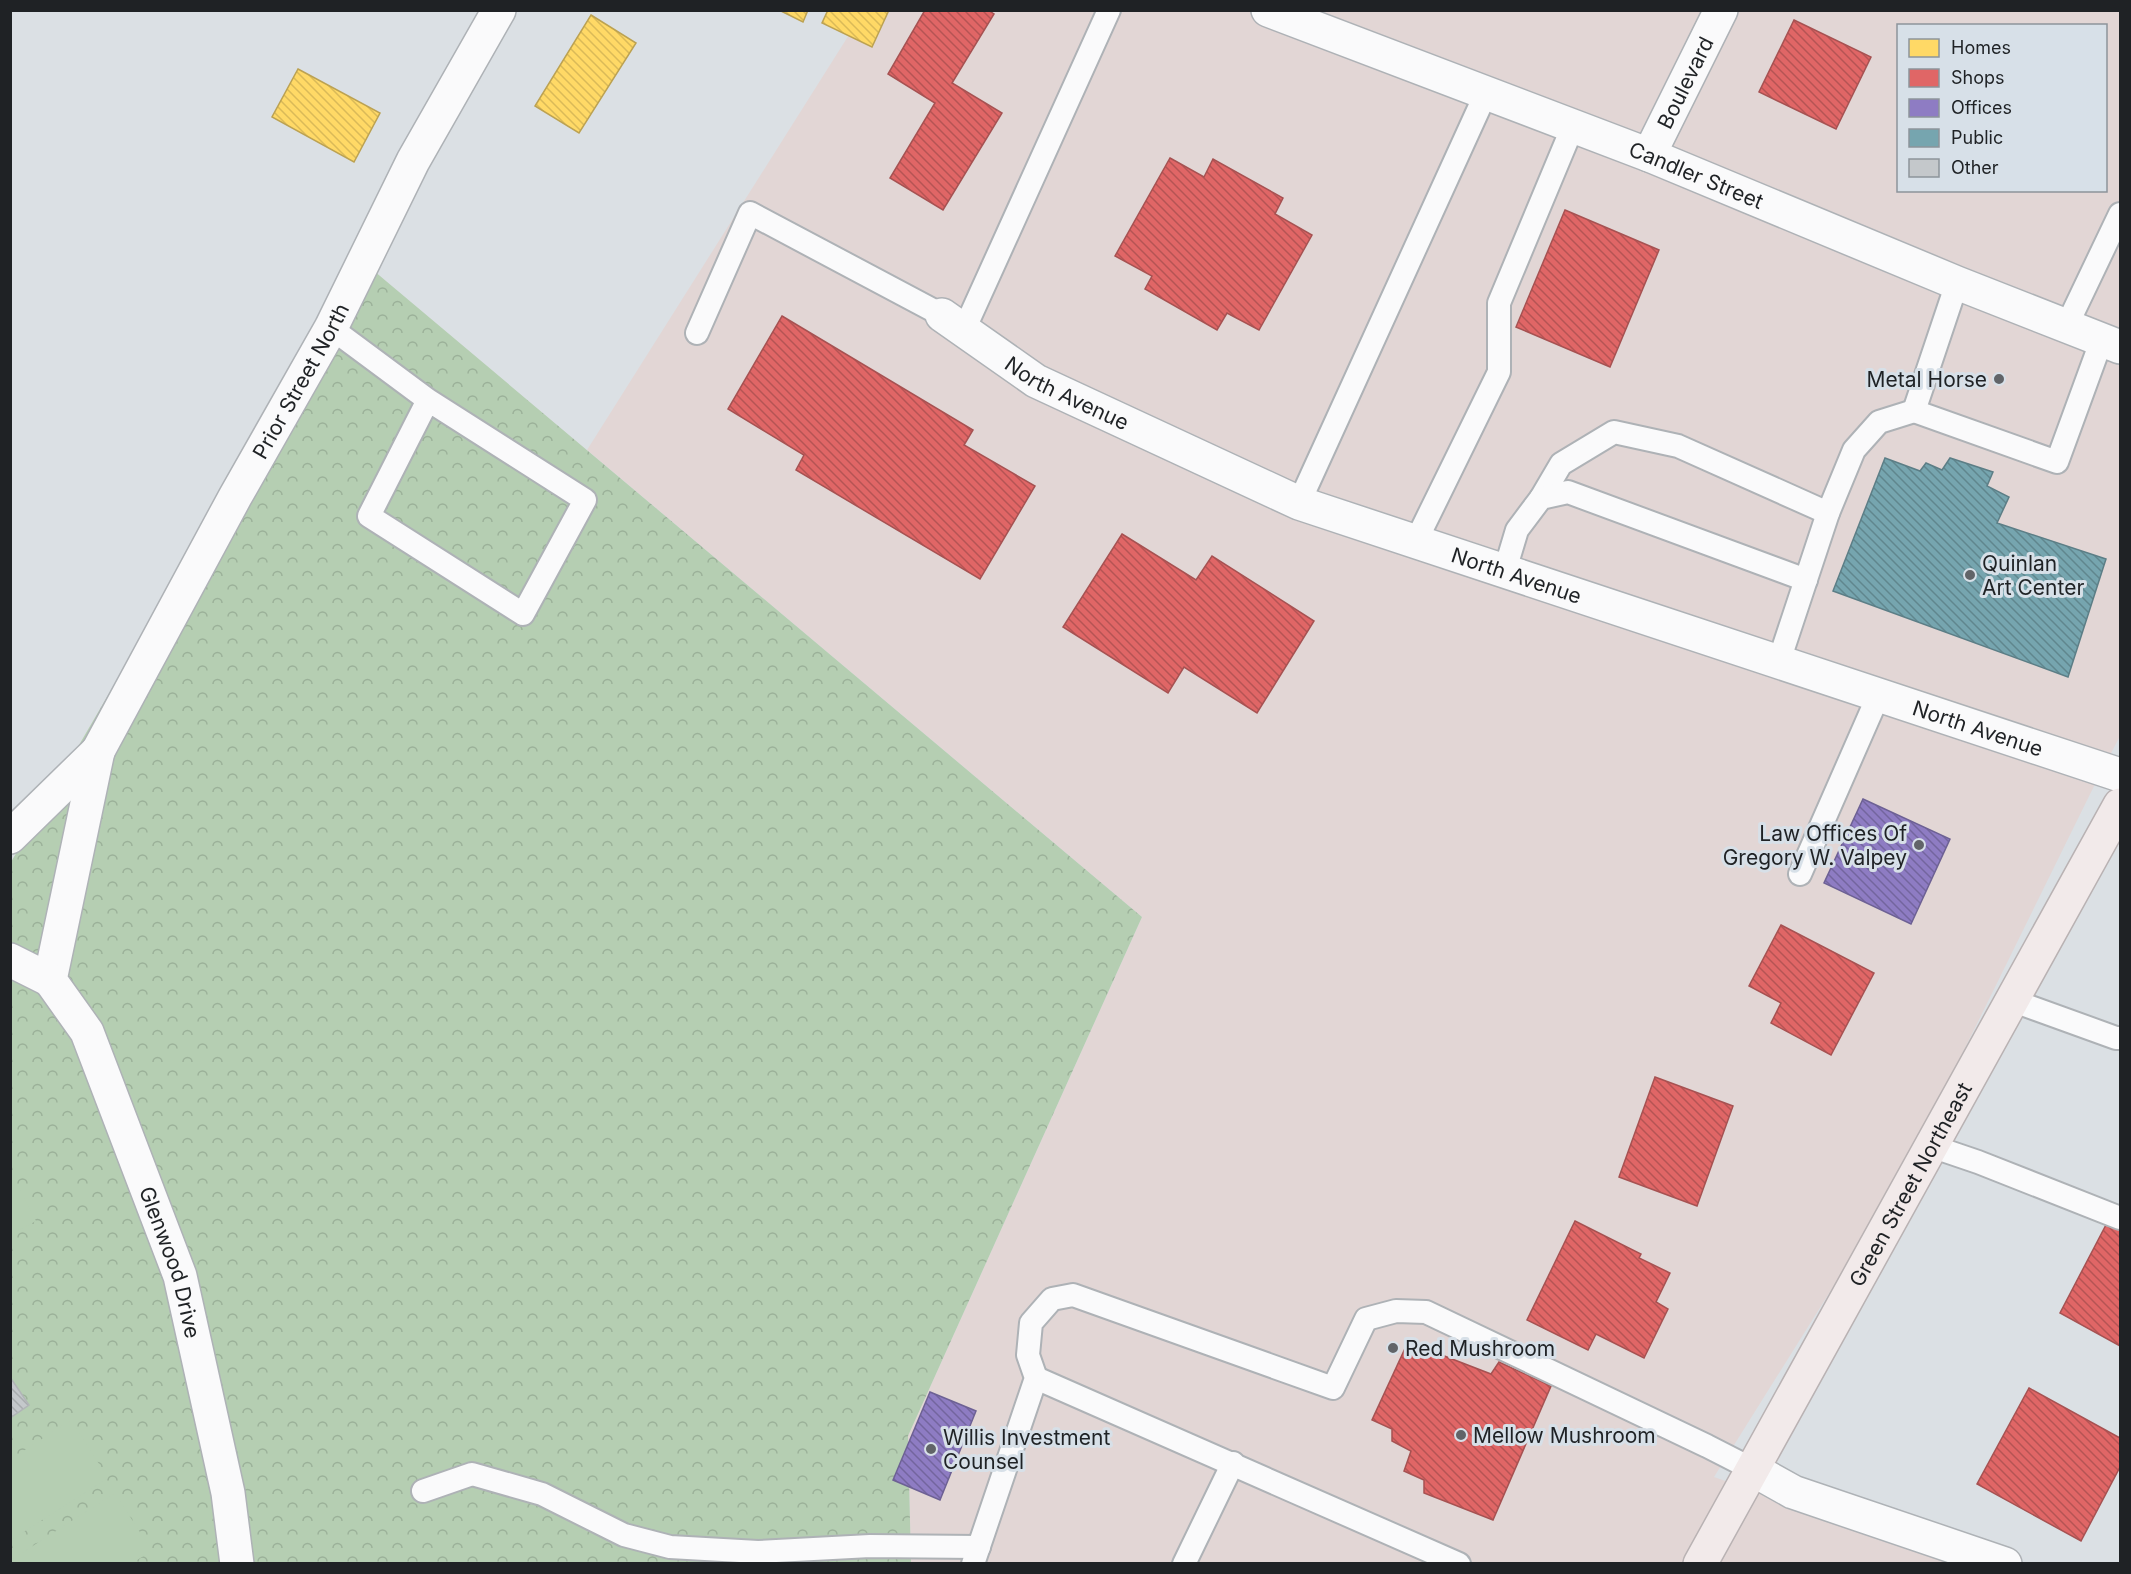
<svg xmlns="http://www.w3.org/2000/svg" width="2131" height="1574" viewBox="0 0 2131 1574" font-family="Inter,sans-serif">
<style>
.commercial{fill:#e2d6d5;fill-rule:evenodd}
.park{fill:url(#park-crowns)}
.pitch{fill:#b5ceb2}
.homes{fill:url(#homes-back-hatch);stroke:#bca252;stroke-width:1.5}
.shops{fill:url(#shops-back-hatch);stroke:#a65252;stroke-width:1.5}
.offices{fill:url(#offices-back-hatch);stroke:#6d6194;stroke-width:1.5}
.public{fill:url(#public-back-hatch);stroke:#5c7e86;stroke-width:1.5}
.building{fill:url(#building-back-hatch);stroke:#b1b5b7;stroke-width:1.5}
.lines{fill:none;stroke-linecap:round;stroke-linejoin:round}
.service-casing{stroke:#aeb2b6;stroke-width:26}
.minor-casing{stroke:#aeb2b6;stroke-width:36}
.tertiary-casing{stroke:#aeb2b6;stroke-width:36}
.trunk-casing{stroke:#b9b2b3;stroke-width:36}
.service{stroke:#fafafb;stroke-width:22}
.minor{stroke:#fafafb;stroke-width:33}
.tertiary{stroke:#fafafb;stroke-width:33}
.trunk{stroke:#f2eaea;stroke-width:33}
.poi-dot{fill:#616468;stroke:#d7e0e8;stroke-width:2}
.labels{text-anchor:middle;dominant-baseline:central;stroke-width:6;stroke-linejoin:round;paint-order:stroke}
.street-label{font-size:21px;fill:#1f2225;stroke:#d7e0e8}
.poi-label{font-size:21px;fill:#1f2225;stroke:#d7e0e8;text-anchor:start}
</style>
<defs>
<pattern id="park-crowns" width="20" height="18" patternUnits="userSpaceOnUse" patternTransform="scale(1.5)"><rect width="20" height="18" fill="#b5ceb2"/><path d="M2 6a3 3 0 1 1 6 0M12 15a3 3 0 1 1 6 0" fill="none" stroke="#9bb199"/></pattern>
<pattern id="homes-back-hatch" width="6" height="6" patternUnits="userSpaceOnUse" patternTransform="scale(1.5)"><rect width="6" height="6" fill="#ffd966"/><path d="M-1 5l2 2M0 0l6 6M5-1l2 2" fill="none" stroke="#daba58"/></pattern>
<pattern id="shops-back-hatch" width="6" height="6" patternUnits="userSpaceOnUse" patternTransform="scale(1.5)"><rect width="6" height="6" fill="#e06666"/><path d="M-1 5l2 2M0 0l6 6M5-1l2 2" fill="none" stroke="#b55454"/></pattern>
<pattern id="offices-back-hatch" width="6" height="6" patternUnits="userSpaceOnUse" patternTransform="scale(1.5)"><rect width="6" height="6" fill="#8e7cc3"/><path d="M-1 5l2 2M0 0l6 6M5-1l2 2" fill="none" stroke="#73659e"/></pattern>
<pattern id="public-back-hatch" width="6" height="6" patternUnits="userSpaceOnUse" patternTransform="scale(1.5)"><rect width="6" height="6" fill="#76a5af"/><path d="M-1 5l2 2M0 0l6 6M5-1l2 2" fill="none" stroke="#60868e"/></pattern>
<pattern id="building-back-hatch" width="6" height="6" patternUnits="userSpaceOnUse" patternTransform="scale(1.5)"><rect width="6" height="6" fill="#c4c8cb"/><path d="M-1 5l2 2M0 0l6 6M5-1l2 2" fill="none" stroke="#a8acae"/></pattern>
</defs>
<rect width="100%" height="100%" fill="#dbe0e4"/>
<!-- commercial -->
<path class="commercial" d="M 864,11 L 2120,11 L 2120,736 L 2099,776 L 1900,1180 L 1714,1477 L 1960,1563 L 911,1563 L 908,1436 L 1142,917 L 587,450 ZM 1898,26 L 2106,26 L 2106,190 L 1898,190 Z"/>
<!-- park -->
<polygon class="park" points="361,260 1142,917 908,1436 911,1563 11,1564 11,862"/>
<!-- pitch -->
<g class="pitch">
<polygon points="10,1170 36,1221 11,1234 10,1234"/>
<polygon points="71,1420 108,1478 11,1540 11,1459"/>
<polygon points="115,1493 152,1551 132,1563 11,1563 11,1560"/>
</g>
<!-- homes -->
<g class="homes">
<polygon points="779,10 808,10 803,22"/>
<polygon points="828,10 889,10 872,47 822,23"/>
<polygon points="591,15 636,43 579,133 535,106"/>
<polygon points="298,69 380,113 354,162 272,117"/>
</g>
<!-- shops -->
<g class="shops">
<polygon points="925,10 988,10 994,14 952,83 1002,113 943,210 890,178 935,103 888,74"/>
<polygon points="1794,20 1871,57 1836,129 1759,92"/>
<polygon points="1170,158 1204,177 1213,159 1283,198 1275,214 1312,235 1259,330 1227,313 1217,330 1145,289 1152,276 1115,256"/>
<polygon points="1565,210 1659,250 1610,367 1516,327"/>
<polygon points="782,316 973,430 964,445 1035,486 980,579 796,470 804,455 728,409"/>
<polygon points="1122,534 1196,580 1212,556 1314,621 1257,713 1184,667 1168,693 1063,627"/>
<polygon points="1781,925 1874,973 1831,1055 1771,1023 1781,1003 1749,986"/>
<polygon points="1655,1077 1733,1106 1697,1206 1619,1177"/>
<polygon points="1575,1221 1641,1254 1639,1258 1670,1273 1656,1302 1668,1309 1644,1358 1596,1334 1588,1350 1527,1320"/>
<polygon points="2108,1221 2120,1228 2120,1346 2060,1313"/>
<polygon points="1408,1342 1491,1374 1499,1362 1551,1386 1493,1520 1424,1493 1424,1480 1404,1471 1411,1451 1392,1441 1392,1429 1372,1420"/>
<polygon points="2029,1388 2120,1438 2120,1467 2081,1541 1977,1484"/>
</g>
<!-- offices -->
<g class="offices">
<polygon points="1863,799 1950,839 1911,924 1824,883"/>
<polygon points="930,1392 976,1411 940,1500 893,1480"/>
</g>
<!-- public -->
<polygon class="public" points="1885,458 1920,471 1926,463 1942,470 1950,458 1993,472 1987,486 2009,497 1997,523 2106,559 2068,677 1833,591"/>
<!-- building -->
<polygon class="building" points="10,1377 29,1405 10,1418"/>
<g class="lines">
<defs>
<g id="service">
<polyline points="1957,283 1914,411 2057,462 2102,339"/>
<polyline points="2067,325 2120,214"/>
<polyline points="331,328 428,400 585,500 523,614 369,516 428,400"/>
<polyline points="964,330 1109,10"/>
<polyline points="697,333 750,213 942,315"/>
<polyline points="1541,498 1561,464 1614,432 1678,446 1828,513"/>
<polyline points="1299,503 1486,93"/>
<polyline points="1416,541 1499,372 1499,303 1573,126"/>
<polyline points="1505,570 1517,530 1541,498 1568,492 1806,580"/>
<polyline points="1779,661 1828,513 1854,450 1879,422 1914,411"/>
<polyline points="1800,874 1879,694"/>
<polyline points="2011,1000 2116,1038 2120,1038"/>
<polyline points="1931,1146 1978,1162 2120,1218"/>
<polyline points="1036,1378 1459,1564"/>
<polyline points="423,1491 472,1474 542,1494 624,1535 670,1547 758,1552 870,1546 979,1547"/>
<polyline points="973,1564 1036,1378 1028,1355 1031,1323 1052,1299 1073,1295 1333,1388 1366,1319 1396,1311 1426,1312 1707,1446 1752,1469"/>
<polyline points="1184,1564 1233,1463"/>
</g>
<g id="minor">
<path id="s1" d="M 1268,10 L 1649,155 L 1957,283 L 2120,347"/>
<path id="s2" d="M 1649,155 L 1721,10"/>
<path id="s3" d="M 942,315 L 1036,381 L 1299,503 L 2120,775"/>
<path id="s4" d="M 98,751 L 50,980 L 87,1032 L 180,1276 L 228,1493 L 237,1564"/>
<polyline points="10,837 98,751"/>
<polyline points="10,960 50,980"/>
<polyline points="1752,1469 1793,1492 2005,1564"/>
</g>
<g id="tertiary">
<path id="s5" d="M 98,751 L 235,497 L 331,328 L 413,161 L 499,10"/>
</g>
<g id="trunk">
<path id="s6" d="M 1700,1564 L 2120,805"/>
</g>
</defs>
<!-- service casing -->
<use href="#service" class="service-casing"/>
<!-- minor casing -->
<use href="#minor" class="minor-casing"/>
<!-- tertiary casing -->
<use href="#tertiary" class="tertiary-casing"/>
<!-- trunk casing -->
<use href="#trunk" class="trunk-casing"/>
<!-- service -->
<use href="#service" class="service"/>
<!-- minor -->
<use href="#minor" class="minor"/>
<!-- tertiary -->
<use href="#tertiary" class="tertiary"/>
<!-- trunk -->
<use href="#trunk" class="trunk"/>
</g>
<!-- markers -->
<g class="poi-dot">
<circle cx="1999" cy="379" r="6"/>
<circle cx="1970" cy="575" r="6"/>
<circle cx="1919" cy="845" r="6"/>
<circle cx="1393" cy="1348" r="6"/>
<circle cx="1461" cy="1435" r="6"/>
<circle cx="931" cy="1449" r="6"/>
</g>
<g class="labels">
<!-- street labels -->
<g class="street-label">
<text stroke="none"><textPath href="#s2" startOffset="81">Boulevard</textPath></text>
<text stroke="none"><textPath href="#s1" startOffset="459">Candler Street</textPath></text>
<text stroke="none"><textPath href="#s5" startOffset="422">Prior Street North</textPath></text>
<text stroke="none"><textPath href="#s3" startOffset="148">North Avenue</textPath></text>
<text stroke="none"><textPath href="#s3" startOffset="634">North Avenue</textPath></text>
<text stroke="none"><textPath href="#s3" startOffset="1120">North Avenue</textPath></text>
<text stroke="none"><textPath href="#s6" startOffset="434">Green Street Northeast</textPath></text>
<text stroke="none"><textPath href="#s4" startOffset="543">Glenwood Drive</textPath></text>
</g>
<!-- poi labels -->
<g class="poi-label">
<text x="1987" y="379" text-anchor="end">Metal Horse</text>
<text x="1982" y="563">Quinlan<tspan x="1982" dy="24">Art Center</tspan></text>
<text x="1907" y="833" text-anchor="end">Law Offices Of<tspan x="1907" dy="24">Gregory W. Valpey</tspan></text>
<text x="1405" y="1348">Red Mushroom</text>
<text x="1473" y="1435">Mellow Mushroom</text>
<text x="943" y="1437">Willis Investment<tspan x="943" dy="24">Counsel</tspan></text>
</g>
</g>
<!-- border -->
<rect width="2131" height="1574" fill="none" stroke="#1f2225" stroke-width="24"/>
<!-- legend -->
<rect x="1897" y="24" width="210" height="168" fill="#d7e0e8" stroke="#8d949a" stroke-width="1.5"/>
<rect x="1909" y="39" width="30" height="18" fill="#ffd966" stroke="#8d949a" stroke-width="1.5"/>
<text x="1951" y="54" font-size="18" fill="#1f2225">Homes</text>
<rect x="1909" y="69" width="30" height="18" fill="#e06666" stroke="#8d949a" stroke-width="1.5"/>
<text x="1951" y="84" font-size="18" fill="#1f2225">Shops</text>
<rect x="1909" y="99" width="30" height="18" fill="#8e7cc3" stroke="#8d949a" stroke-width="1.5"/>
<text x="1951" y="114" font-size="18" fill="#1f2225">Offices</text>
<rect x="1909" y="129" width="30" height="18" fill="#76a5af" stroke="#8d949a" stroke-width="1.5"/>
<text x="1951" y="144" font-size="18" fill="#1f2225">Public</text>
<rect x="1909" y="159" width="30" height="18" fill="#c4c8cb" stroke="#8d949a" stroke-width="1.5"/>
<text x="1951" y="174" font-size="18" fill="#1f2225">Other</text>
</svg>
